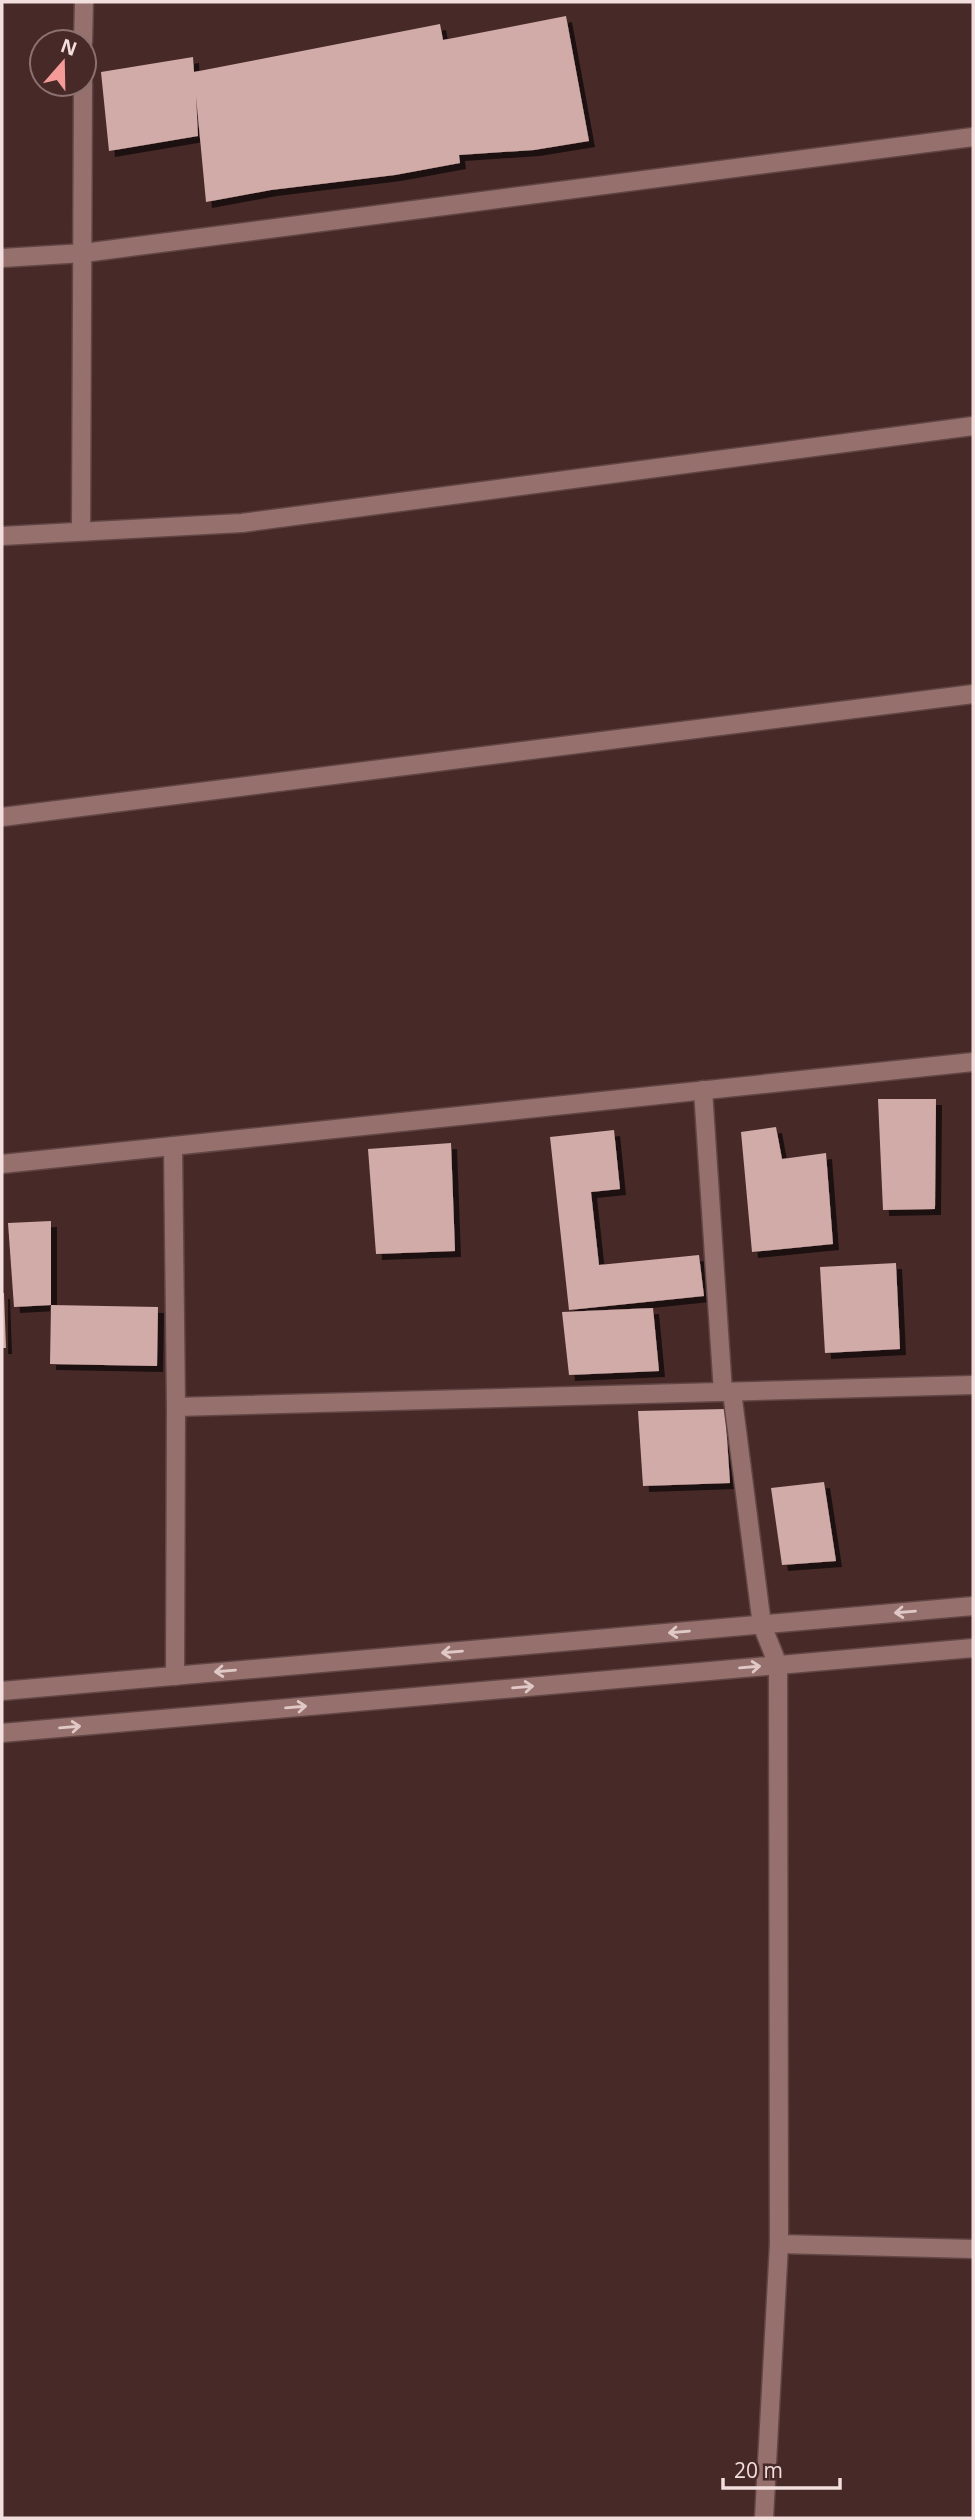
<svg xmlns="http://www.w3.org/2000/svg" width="975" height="2520" viewBox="0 0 975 2520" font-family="'Open Sans',sans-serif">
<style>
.building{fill:#d0aba8;filter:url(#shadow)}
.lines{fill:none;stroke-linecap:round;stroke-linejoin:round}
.minor-casing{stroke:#624645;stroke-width:21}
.minor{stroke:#95706d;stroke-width:18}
.oneway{stroke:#dfc8c6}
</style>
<defs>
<filter id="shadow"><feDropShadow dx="6" dy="6" stdDeviation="0" flood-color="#0009"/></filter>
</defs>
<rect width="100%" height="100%" fill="#472928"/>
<!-- building -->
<g class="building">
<polygon points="566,16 589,141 534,150 459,155 460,163 395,175 271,190 206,202 196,96 198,136 109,151 101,72 193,57 194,72 440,24 443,40"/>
<polygon points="878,1099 936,1099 935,1209 883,1210"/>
<polygon points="776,1127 782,1159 826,1153 833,1244 752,1252 741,1132"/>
<polygon points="614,1130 620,1189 591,1192 599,1265 699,1255 704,1296 569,1310 550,1137"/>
<polygon points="451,1143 455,1251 376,1254 368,1149"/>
<polygon points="51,1221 51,1305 14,1307 8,1223"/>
<polygon points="896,1263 900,1349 825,1353 820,1267"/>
<polygon points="2,1293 4,1293 6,1348 2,1348"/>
<polygon points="51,1305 158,1307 157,1366 50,1364"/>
<polygon points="653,1308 659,1371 569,1375 562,1312"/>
<polygon points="725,1409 730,1483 643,1486 638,1411"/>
<polygon points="824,1482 836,1561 782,1565 771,1488"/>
</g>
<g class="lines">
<defs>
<g id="minor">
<polyline points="83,42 84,2"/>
<polyline points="2,258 84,253 973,137"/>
<polyline points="81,531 83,84"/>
<polyline points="2,536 242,523 973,426"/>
<polyline points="2,817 973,694"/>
<polyline points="703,1090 723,1392"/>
<polyline points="173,1146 176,1407 175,1676"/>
<polyline points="2,1164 973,1062"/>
<polyline points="732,1392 762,1625 778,1665 779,2244 764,2518"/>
<polyline points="176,1407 973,1385"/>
<polyline points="2,1691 973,1606"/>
<polyline points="2,1733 973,1648"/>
<polyline points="779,2244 973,2249"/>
</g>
</defs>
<!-- minor casing -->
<use href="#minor" class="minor-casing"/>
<!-- minor -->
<use href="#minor" class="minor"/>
</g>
<!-- one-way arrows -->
<defs><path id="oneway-shaft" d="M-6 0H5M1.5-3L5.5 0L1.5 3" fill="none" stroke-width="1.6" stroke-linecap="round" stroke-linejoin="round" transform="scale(1.75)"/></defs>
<g class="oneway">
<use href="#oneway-shaft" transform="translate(905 1612) rotate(175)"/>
<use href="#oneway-shaft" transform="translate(679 1632) rotate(175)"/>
<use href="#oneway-shaft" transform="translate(452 1652) rotate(175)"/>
<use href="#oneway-shaft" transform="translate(750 1667) rotate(-5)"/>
<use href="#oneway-shaft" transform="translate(225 1671) rotate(175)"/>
<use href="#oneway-shaft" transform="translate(523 1687) rotate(-5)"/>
<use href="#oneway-shaft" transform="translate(296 1707) rotate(-5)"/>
<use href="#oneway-shaft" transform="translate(70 1727) rotate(-5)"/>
</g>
<!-- border -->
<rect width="975" height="2520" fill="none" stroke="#f2dedc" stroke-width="7"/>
<!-- north arrow -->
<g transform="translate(63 63) rotate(20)"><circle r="33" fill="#472928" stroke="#8b7170" stroke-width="2"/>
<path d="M0-5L12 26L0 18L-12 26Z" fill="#f59b97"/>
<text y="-10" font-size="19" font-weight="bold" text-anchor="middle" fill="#f2dedc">N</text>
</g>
<!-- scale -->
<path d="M723 2478v10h117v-10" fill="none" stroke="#f2dedc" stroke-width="3.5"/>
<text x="734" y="2478" font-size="21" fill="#f2dedc" stroke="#472928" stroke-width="5" paint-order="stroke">20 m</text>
</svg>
